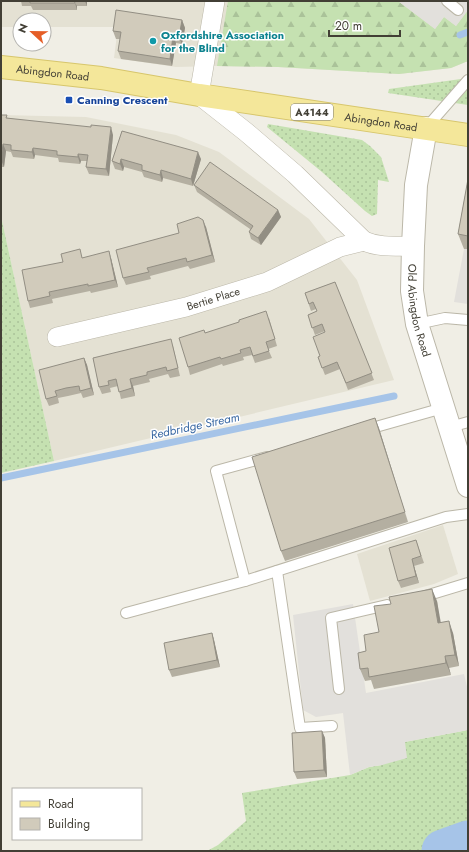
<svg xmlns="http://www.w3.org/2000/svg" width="469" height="852" viewBox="0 0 469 852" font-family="Jost,sans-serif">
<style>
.residential{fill:#e4e1d3}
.grass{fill:url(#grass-dots)}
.forest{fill:url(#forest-firs)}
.parking{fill:#e2e0dc}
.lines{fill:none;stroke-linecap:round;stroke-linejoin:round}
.stream{stroke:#a6c4e8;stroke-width:7}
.river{stroke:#a6c4e8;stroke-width:43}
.service-casing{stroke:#bbb7a8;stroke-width:12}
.minor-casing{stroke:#bbb7a8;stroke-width:20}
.tertiary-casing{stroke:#bbb7a8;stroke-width:24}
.primary-casing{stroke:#d7c66c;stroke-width:24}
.service{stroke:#fff;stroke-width:10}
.minor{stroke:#fff;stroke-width:19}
.tertiary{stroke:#fff;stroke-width:22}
.primary{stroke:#f4e79a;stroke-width:22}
.wall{fill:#b4afa1}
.shaded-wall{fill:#928e83}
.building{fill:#d1cbbb;stroke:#928e83}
.culture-dot{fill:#0f9aa8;stroke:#fff;stroke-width:1.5}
.transit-dot{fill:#1a4fb4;stroke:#fff;stroke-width:1.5}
.labels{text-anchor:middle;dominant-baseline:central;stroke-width:3;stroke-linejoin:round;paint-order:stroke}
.shield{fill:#fff;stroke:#7b7972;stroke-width:1}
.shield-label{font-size:10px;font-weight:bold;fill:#423f35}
.culture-label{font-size:11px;font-weight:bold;fill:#0d838f;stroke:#fff;text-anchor:start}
.street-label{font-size:11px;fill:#423f35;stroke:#fff}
.transit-label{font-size:11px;font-weight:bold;fill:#164399;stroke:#fff;text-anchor:start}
.water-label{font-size:12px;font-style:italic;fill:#3968a3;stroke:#fff}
</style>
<defs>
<pattern id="grass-dots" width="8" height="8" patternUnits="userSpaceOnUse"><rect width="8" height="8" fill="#c5e1b1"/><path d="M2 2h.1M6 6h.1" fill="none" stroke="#aac299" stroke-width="1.8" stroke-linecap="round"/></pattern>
<pattern id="forest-firs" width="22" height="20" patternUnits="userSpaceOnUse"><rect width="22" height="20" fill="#c5e1b1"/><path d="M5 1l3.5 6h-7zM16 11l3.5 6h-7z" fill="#aac299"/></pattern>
</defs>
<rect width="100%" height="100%" fill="#f0eee5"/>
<!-- residential -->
<g class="residential">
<polygon points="1,1 468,1 468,61 451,68 399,74 278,67 217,66 176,67 114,58 118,27 44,27 44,20 20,20 20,27 1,27"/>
<polygon points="1,115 86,117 176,135 219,152 309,219 357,280 394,380 54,461 1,216"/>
<polygon points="443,525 458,574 434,584 370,601 357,554"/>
</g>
<!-- grass -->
<g class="grass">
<polygon points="468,78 468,105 388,93 389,89"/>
<polygon points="268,124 362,140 370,146 381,157 389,182 378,180 377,214 372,216 365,211 322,172 267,127"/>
<polygon points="1,216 54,461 1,473"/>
<polygon points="468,730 468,851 207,851 218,845 246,821 242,793 350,775 369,767 382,765 404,742"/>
</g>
<!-- forest -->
<polygon class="forest" points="228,1 398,1 435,29 444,17 456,26 468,10 468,61 451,68 399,74 278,67 217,66"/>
<!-- parking -->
<g class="parking">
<polygon points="398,1 468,1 468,10 456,26 444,17 435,29"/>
<polygon points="464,249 468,249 468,304 454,302"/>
<polygon points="353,604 366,693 464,674 468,691 468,730 405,742 407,758 382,765 369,767 350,775 343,713 316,717 303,710 293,615"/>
</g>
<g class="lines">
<!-- stream -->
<g class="stream">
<polyline points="460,35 468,32"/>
<polyline points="1,478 394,396"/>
</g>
<!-- river -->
<polyline class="river" points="443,851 468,842"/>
<defs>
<g id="service">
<polyline points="447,1 458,10"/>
<polyline points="426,128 468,80"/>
<polyline points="417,324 445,318 468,320"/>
<polyline points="450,427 468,422"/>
<polyline points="365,430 443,408"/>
<polyline points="267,457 216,471 245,581 446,517 468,514"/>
<polyline points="277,571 300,728 332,726"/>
<polyline points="422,597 468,583"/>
<polyline points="126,613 245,581"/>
<polyline points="339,689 331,618 387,605"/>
</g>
<g id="minor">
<path d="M 215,1 L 199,95 L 246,132 L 295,174 L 364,241 C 380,248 395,246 413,246"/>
<path id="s1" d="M 57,337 L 186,307 L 267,282 L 340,247 L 364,241"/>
</g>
<g id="tertiary">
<path id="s2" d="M 426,128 L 416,185 L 413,246 L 412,291 L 417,324 L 468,486"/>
</g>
<g id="primary">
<path id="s3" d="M 1,67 L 101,78 L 199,95 L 468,135"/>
</g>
</defs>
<!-- service casing -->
<use href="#service" class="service-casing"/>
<!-- minor casing -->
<use href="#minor" class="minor-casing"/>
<!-- tertiary casing -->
<use href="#tertiary" class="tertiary-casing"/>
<!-- primary casing -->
<use href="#primary" class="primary-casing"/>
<!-- service -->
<use href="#service" class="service"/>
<!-- minor -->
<use href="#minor" class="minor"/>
<!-- tertiary -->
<use href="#tertiary" class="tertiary"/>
<!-- primary -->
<use href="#primary" class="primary"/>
</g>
<!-- wall -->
<g class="wall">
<polygon points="21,1 87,1 87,6 77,6 77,10 33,10 31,6 22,6"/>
<polygon points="182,20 185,28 182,44 176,43 172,66 121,59 118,51 120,39 116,39 113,31"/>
<polygon points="1,115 8,118 113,135 109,176 89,174 86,167 87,161 81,161 80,164 59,162 58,158 35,155 34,159 13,157 11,152 6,151 4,167 1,167"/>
<polygon points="122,131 201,159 193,186 163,178 162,182 144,177 142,172 124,167 123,171 115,169 112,161"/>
<polygon points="468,179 468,249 464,249 458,234"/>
<polygon points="194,185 278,210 281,217 261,245 251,239 249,232 250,229 197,192"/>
<polygon points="206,227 215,262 190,269 188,266 150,276 151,279 126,285 123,278"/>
<polygon points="83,258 111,258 118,287 91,293 90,291 52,299 53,303 30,308 28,301 63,262"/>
<polygon points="335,282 374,380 348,390 340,369 325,375 318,357 320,356 325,332 325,331 315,335 308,315 317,311 316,309 311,311 305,293"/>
<polygon points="269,318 277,346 268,349 272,358 255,363 252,355 243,357 244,360 223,366 222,364 190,375 188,367 205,333"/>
<polygon points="173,346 180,376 170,378 168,374 149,379 150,382 133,386 135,396 121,399 118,386 110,388 111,392 102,394 99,387 93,358"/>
<polygon points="84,358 87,365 94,395 83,398 81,393 68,396 58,398 59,403 49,406 46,399"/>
<polygon points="375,418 408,522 285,561 281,551"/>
<polygon points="416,540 424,563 414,566 419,583 401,588 398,581"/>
<polygon points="437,601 440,623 453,633 459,666 449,668 451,675 374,689 371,680 365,681 360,669 366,651 379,632"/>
<polygon points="212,633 214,640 220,667 172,677 169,670"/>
<polygon points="322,731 325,738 327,777 297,779 294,772"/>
</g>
<!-- shaded-wall -->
<g class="shaded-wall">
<polygon points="74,1 77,6 77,10 75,3"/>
<polygon points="85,1 87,1 87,6"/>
<polygon points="182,20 185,28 182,44 179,37"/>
<polygon points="173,36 176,43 172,66 170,59"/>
<polygon points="111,127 113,135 109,176 106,169"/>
<polygon points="3,144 6,151 4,167 1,160"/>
<polygon points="33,148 35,155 34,159 32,152"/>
<polygon points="198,152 201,159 193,186 191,179"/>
<polygon points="78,154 81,161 80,164 78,157"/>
<polygon points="121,159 124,167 123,171 120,164"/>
<polygon points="161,170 163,178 162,182 160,175"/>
<polygon points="278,210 281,217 261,245 258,238"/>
<polygon points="203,220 206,227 215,262 212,255"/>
<polygon points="109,251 111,258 118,287 115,280"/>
<polygon points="84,358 87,365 94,395 91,388"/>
<polygon points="130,379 133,386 135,396 132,388"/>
<polygon points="375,418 379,428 408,522 405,512"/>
<polygon points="412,559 414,566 419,583 416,576"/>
<polygon points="432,589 437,601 443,635 438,623"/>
<polygon points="449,621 453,633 459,666 455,655"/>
<polygon points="212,633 214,640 220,667 217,660"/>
<polygon points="445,656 449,668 451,675 446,663"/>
<polygon points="322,731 325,738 327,777 324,770"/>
</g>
<!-- building -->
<g class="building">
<polygon points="30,1 74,1 75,3 30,3"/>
<polygon points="116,10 182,20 179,37 173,36 170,59 118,51 121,32 113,31"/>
<polygon points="1,115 7,115 6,118 91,127 91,125 111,127 106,169 86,167 88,155 78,154 78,157 57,155 57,151 33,148 32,152 11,150 11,145 3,144 1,160"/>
<polygon points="122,131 198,152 191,179 161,170 160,175 142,170 142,165 121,159 120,164 112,161"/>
<polygon points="210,162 278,210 258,238 249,232 253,226 194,185"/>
<polygon points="468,179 468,236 458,234"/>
<polygon points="198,217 203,220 212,255 187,262 186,258 147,268 149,272 123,278 116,250 179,233 177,224"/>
<polygon points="80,249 82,258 109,251 115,280 88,286 88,284 49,292 50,296 28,301 22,270 63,262 61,254"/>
<polygon points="335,282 372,373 346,383 337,362 322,368 318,357 320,356 313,337 325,332 322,324 312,328 308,315 317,311 313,302 309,304 305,293"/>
<polygon points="266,311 275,339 266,342 269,351 253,356 250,347 240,350 241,353 221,359 220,357 188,367 179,338 204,330 205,333 239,322 239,320"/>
<polygon points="171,339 178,368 167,371 166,367 147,372 147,375 130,379 132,388 119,392 116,379 108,381 109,385 99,387 93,358"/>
<polygon points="84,358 91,388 80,391 79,386 66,388 55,391 57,396 46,399 39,370"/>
<polygon points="375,418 405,512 281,551 252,457"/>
<polygon points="416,540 421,556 412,559 416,576 398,581 389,548"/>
<polygon points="432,589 438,623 449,621 455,655 445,656 446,663 369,677 368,668 360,669 358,653 366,651 364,635 379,632 374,606 391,604 389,597"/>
<polygon points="212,633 217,660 169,670 164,643"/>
<polygon points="322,731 324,770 294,772 292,733"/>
</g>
<!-- markers -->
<circle class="culture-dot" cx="153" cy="41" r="4"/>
<rect class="transit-dot" x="65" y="96" width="8" height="8" rx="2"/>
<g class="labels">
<!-- shield labels -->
<rect class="shield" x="291" y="104" width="42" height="16" rx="3"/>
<g class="shield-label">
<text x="312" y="112">A4144</text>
</g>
<!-- culture labels -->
<g class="culture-label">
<text x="161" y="35">Oxfordshire Association<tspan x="161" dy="13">for the Blind</tspan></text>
</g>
<!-- street labels -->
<g class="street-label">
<text stroke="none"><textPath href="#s3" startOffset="52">Abingdon Road</textPath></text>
<text stroke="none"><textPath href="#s3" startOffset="384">Abingdon Road</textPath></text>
<text stroke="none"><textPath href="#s1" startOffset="161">Bertie Place</textPath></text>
<text stroke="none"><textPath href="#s2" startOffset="184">Old Abingdon Road</textPath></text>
</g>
<!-- transit labels -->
<g class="transit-label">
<text x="77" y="100">Canning Crescent</text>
</g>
<!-- water labels -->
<g class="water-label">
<text transform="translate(195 426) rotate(-12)">Redbridge Stream</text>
</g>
</g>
<!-- border -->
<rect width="469" height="852" fill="none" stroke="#423f35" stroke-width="4"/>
<!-- legend -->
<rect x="12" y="788" width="130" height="52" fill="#ffffff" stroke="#b3b2ae"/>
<rect x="20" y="801" width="20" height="6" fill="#f4e79a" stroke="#b3b2ae"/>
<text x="48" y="808" font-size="12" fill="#423f35">Road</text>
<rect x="20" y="818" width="20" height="12" fill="#d1cbbb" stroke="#b3b2ae"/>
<text x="48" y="828" font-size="12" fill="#423f35">Building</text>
<!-- north arrow -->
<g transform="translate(32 32) rotate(292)"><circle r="19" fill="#ffffff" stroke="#b3b2ae"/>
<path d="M0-3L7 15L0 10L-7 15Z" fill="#e55e27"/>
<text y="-6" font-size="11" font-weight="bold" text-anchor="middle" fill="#423f35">N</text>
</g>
<!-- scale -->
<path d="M329 30v6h71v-6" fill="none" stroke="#423f35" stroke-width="2"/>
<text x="335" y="30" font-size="12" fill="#423f35" stroke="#ffffff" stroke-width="3" paint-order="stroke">20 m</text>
</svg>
